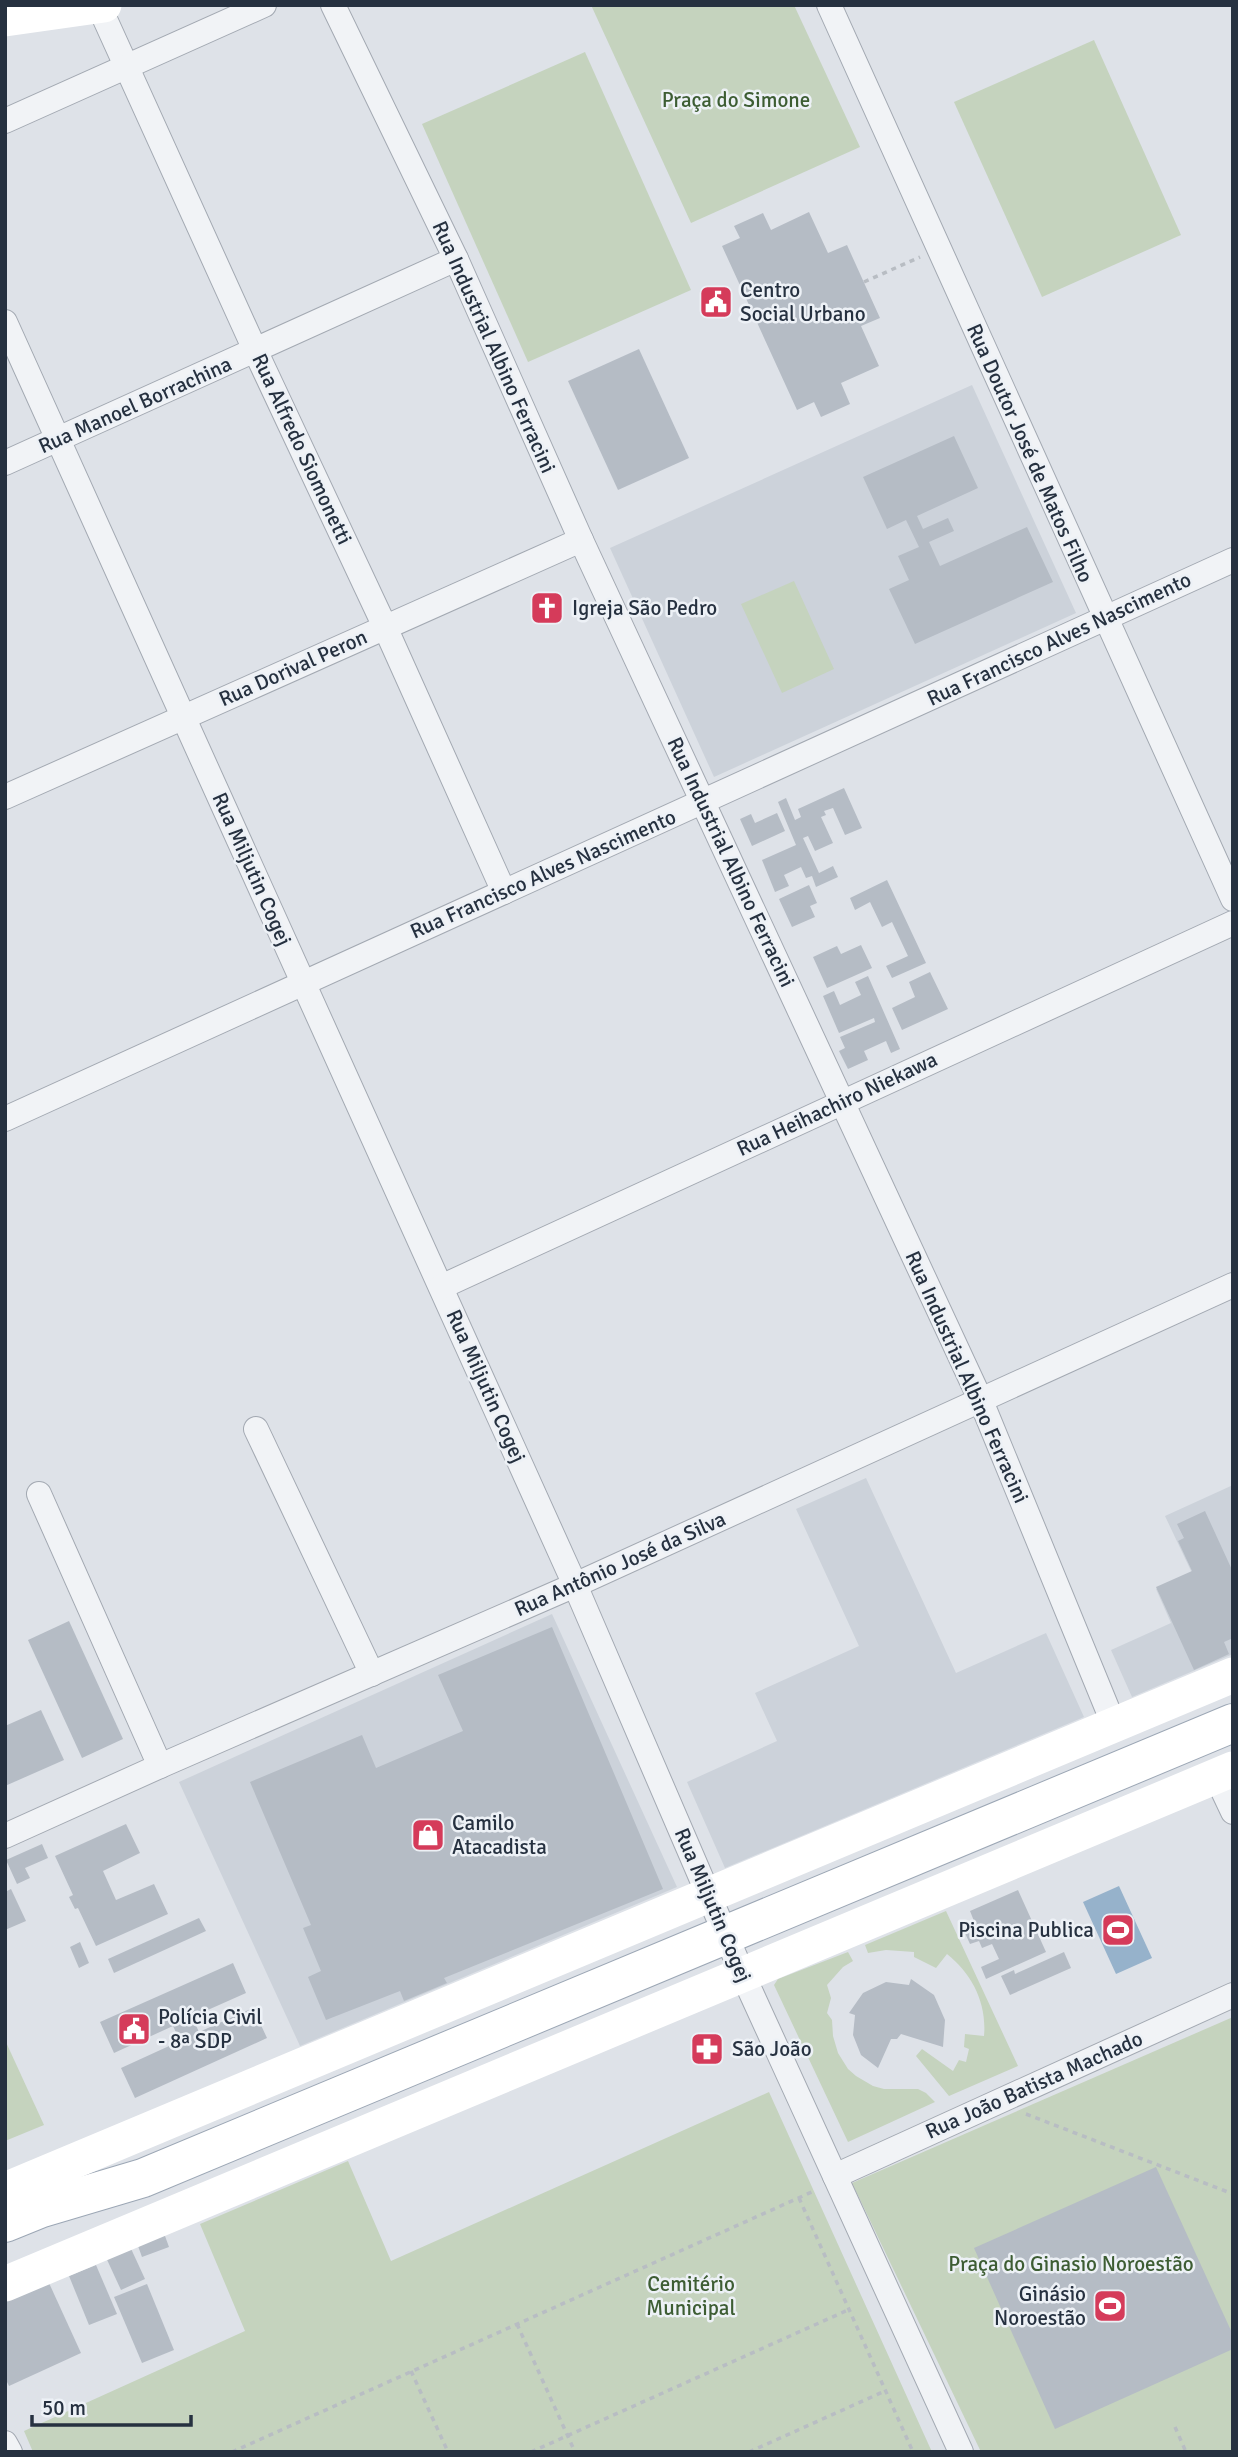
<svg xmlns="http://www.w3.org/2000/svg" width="1238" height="2457" viewBox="0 0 1238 2457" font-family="Signika,sans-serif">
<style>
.built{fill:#ccd2da}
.green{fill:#c5d3be}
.water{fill:#96b2cb}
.building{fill:#b5bcc5}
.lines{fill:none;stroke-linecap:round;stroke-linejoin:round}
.street-casing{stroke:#a3a9b2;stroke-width:26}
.primary-casing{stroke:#9ca7b5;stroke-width:40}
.path{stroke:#b8bdc3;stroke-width:3.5;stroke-dasharray:5 5;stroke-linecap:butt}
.street{stroke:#f1f3f6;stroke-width:24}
.secondary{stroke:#fff;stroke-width:35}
.primary{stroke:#fff;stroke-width:38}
.labels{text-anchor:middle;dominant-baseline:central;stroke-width:5;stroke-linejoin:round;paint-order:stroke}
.park-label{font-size:21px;fill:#3d5d33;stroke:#edf1f6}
.poi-label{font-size:21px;fill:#263140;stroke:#edf1f6;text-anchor:start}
.street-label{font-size:21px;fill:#263140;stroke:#edf1f6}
</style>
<rect width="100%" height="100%" fill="#dee2e8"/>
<!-- built -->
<g class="built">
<polygon points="972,385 1076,613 714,777 610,548"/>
<polygon points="866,1478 956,1673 1046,1633 1084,1717 725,1868 687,1782 777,1741 755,1693 859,1646 796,1509"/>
<polygon points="1233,1485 1233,1654 1132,1697 1111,1650 1171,1623 1156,1589 1192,1573 1165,1516"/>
<polygon points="552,1614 677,1887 300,2046 179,1782"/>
</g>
<!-- green -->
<g class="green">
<polygon points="591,5 794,5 860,147 691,223"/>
<polygon points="1094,40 1181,235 1042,297 954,102"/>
<polygon points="585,52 691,290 528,362 422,124"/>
<polygon points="794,581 834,669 782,693 741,604"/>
<path d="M 946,1911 L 1018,2066 L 949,2096 L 916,2056 L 922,2049 L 953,2071 L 959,2060 L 966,2062 L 969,2049 L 964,2047 L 965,2034 L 984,2036 C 987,2003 972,1974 947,1954 L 936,1968 L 914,1957 L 914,1952 L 886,1950 L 868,1953 L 865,1945 Z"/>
<polygon points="848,1952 853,1961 843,1967 827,1985 831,1998 827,2013 832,2020 833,2036 838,2053 848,2069 856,2076 873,2086 884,2089 918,2089 926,2093 935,2102 848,2142 774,1985 778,1979"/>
<polygon points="1233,2017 1233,2452 981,2452 852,2183"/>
<polygon points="5,2040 44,2125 5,2141"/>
<polygon points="769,2092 932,2452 33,2452 24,2431 245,2331 200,2224 348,2161 391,2261"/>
</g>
<!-- water -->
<polygon class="water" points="1119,1886 1152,1958 1116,1974 1083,1902"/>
<!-- building -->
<g class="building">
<polygon points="809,212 828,253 847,245 880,318 861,326 879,366 841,383 850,404 821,417 814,402 797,410 722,246 740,238 734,226 763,213 771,230"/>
<polygon points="639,349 689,458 618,490 568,381"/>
<polygon points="954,436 978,488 917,516 923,529 948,518 954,531 929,542 940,566 1027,527 1053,582 915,644 889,589 909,580 898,556 919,547 906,520 887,529 863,477"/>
<polygon points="844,788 862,828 845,835 833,808 824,811 826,815 821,817 833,843 815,851 808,836 803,838 819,873 833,866 838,877 816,887 812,876 806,878 801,867 784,875 789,886 775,892 762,860 796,845 778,802 786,798 795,820 801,817 798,809"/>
<polygon points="777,813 785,831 752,846 740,819 751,814 755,823"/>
<polygon points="887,880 926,963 892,978 886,966 908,956 892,922 882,927 870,902 855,910 850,898"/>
<polygon points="809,885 817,903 810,906 815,917 792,927 779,899"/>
<polygon points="861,945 872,968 827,988 813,957 837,946 841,954"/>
<polygon points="930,972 948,1009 902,1030 892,1008 915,997 909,982"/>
<polygon points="868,976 900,1049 891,1053 886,1041 864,1051 868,1060 848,1069 839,1051 845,1048 840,1037 875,1022 874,1018 839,1033 823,996 834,991 840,1005 861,995 855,982"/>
<polygon points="1205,1511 1233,1572 1233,1638 1224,1642 1229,1654 1194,1670 1156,1587 1192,1571 1178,1541 1184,1538 1177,1524"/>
<polygon points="69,1621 123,1739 82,1758 28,1640"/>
<polygon points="552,1627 663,1889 444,1978 447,1983 404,2001 400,1991 326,2020 308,1977 321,1971 303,1928 311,1925 250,1782 362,1735 376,1768 463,1731 438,1675"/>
<polygon points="41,1710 64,1760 5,1786 5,1726"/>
<polygon points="126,1824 140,1853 103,1871 116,1900 154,1884 168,1914 96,1946 78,1908 75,1909 69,1897 73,1895 55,1856"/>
<polygon points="42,1844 48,1858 25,1868 30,1878 17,1884 6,1860"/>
<polygon points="11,1889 26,1921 5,1930 5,1892"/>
<polygon points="1018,1890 1046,1952 986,1979 981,1967 999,1959 992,1944 982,1948 979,1941 970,1944 964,1931 976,1926 970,1911"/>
<polygon points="199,1918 206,1931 114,1973 108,1959"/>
<polygon points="80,1942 89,1963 79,1968 70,1947"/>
<polygon points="1064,1952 1071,1968 1010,1995 1001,1976 1014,1970 1015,1974"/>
<polygon points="233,1963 246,1993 192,2017 199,2032 253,2008 267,2038 135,2098 121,2068 180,2041 173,2026 114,2053 100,2022"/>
<polygon points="911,1979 934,1995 945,2020 943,2047 901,2034 897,2039 891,2039 878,2068 861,2055 853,2035 855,2015 849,2013 863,1993 886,1982 909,1985"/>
<polygon points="1156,2167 1233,2335 1233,2349 1055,2429 974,2248"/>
<polygon points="161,2225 169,2247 142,2257 134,2235"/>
<polygon points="127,2240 145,2279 121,2290 103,2251"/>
<polygon points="96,2265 117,2314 89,2325 69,2276"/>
<polygon points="49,2283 81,2353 9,2386 5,2378 5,2302"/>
<polygon points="147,2284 174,2350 142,2363 114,2297"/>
</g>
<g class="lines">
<defs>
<g id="street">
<polyline points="333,5 456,259 581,540 981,1401 1114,1725"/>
<polyline points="829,5 1233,899"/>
<polyline points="99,6 255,350 385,627 504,892"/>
<polyline points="5,121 264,5"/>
<polyline points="5,322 575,1585 743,1975 961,2452"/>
<polyline points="5,463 456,259"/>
<polyline points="5,797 581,540"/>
<polyline points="5,1119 1233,560"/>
<polyline points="441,1287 1233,923"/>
<polyline points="256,1429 372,1674"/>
<polyline points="39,1494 160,1766"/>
<polyline points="1216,1776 1233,1812"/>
<polyline points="5,1836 160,1766 575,1585 1233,1285"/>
<polyline points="835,2176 1233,1995"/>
<polyline points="5,2443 10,2452"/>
</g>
<polyline id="primary" points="5,2223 42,2208 143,2178 1233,1723"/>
</defs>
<!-- street casing -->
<use href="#street" class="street-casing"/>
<!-- primary casing -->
<use href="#primary" class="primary-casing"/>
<!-- path -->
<g class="path">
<polyline points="864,282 920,257"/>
<polyline points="1026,2114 1233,2194"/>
<polyline points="799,2198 913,2452"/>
<polyline points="517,2324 575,2452"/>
<polyline points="411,2371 448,2452"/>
<polyline points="1175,2427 1186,2452"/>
<polyline points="232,2452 814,2191"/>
<polyline points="531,2452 848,2310"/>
<polyline points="749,2452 885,2391"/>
</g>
<!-- street -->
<use href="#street" class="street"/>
<!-- secondary -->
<g class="secondary">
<polyline points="5,19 104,5"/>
<polyline points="5,2190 1233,1675"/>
<polyline points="5,2284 1233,1769"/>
</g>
<!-- primary -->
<use href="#primary" class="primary"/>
</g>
<!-- icons -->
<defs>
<symbol id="civic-square" viewBox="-11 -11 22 22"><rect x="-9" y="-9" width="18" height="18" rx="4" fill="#d53b5a" stroke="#edf1f6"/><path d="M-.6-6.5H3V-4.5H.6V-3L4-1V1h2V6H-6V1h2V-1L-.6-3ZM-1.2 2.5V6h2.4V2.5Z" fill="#fff"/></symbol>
<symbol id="church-square" viewBox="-11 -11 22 22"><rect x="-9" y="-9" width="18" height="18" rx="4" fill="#d53b5a" stroke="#edf1f6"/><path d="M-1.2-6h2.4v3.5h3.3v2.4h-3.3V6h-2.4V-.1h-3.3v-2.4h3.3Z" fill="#fff"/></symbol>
<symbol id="shop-square" viewBox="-11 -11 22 22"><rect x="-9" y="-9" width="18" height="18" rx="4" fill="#d53b5a" stroke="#edf1f6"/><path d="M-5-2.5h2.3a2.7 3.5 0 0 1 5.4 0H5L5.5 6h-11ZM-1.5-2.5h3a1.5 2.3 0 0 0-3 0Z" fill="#fff"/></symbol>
<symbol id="stadium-square" viewBox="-11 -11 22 22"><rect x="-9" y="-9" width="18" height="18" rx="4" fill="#d53b5a" stroke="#edf1f6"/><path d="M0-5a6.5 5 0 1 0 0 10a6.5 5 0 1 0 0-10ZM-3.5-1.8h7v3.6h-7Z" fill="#fff"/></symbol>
<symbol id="pharmacy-square" viewBox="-11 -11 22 22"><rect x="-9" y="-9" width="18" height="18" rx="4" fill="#d53b5a" stroke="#edf1f6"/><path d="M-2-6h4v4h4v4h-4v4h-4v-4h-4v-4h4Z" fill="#fff"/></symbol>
</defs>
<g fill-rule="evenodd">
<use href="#civic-square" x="697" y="283" width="38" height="38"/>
<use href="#church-square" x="528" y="589" width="38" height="38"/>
<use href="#shop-square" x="409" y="1816" width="38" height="38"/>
<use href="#stadium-square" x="1099" y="1911" width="38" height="38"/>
<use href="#civic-square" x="115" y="2010" width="38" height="38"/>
<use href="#pharmacy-square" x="688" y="2030" width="38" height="38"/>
<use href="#stadium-square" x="1091" y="2287" width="38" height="38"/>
</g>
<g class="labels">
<!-- park labels -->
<g class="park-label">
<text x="736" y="100">Praça do Simone</text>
<text x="1071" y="2264">Praça do Ginasio Noroestão</text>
<text x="691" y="2284">Cemitério<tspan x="691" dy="24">Municipal</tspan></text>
</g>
<!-- poi labels -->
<g class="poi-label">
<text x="740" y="290">Centro<tspan x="740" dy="24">Social Urbano</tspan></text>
<text x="572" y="608">Igreja São Pedro</text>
<text x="452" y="1823">Camilo<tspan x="452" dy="24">Atacadista</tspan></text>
<text x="1094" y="1930" text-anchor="end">Piscina Publica</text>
<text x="158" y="2017">Polícia Civil<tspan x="158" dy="24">- 8ª SDP</tspan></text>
<text x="732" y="2049">São João</text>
<text x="1086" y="2294" text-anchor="end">Ginásio<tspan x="1086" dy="24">Noroestão</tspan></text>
</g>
<!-- street labels -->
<g class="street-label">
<text transform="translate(494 347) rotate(66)">Rua Industrial Albino Ferracini</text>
<text transform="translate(135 405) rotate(-24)">Rua Manoel Borrachina</text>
<text transform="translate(302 449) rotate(65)">Rua Alfredo Siomonetti</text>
<text transform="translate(1030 453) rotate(66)">Rua Doutor José de Matos Filho</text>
<text transform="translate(1059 639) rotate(-25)">Rua Francisco Alves Nascimento</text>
<text transform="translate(293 668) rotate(-24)">Rua Dorival Peron</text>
<text transform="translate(731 862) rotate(65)">Rua Industrial Albino Ferracini</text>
<text transform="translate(252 869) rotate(66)">Rua Miljutin Cogej</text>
<text transform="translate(543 874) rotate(-24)">Rua Francisco Alves Nascimento</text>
<text transform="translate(837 1104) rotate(-25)">Rua Heihachiro Niekawa</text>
<text transform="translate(967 1377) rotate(66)">Rua Industrial Albino Ferracini</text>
<text transform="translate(486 1386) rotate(66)">Rua Miljutin Cogej</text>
<text transform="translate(620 1564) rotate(-24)">Rua Antônio José da Silva</text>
<text transform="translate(713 1905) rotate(67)">Rua Miljutin Cogej</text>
<text transform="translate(1034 2085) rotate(-24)">Rua João Batista Machado</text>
</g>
</g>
<!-- border -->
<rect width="1238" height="2457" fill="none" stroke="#263140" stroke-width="14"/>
<!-- scale -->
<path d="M32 2415v10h159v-10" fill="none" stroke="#263140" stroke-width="3.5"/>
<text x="42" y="2415" font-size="21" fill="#263140" stroke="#edf1f6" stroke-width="5" paint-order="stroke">50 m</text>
</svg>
